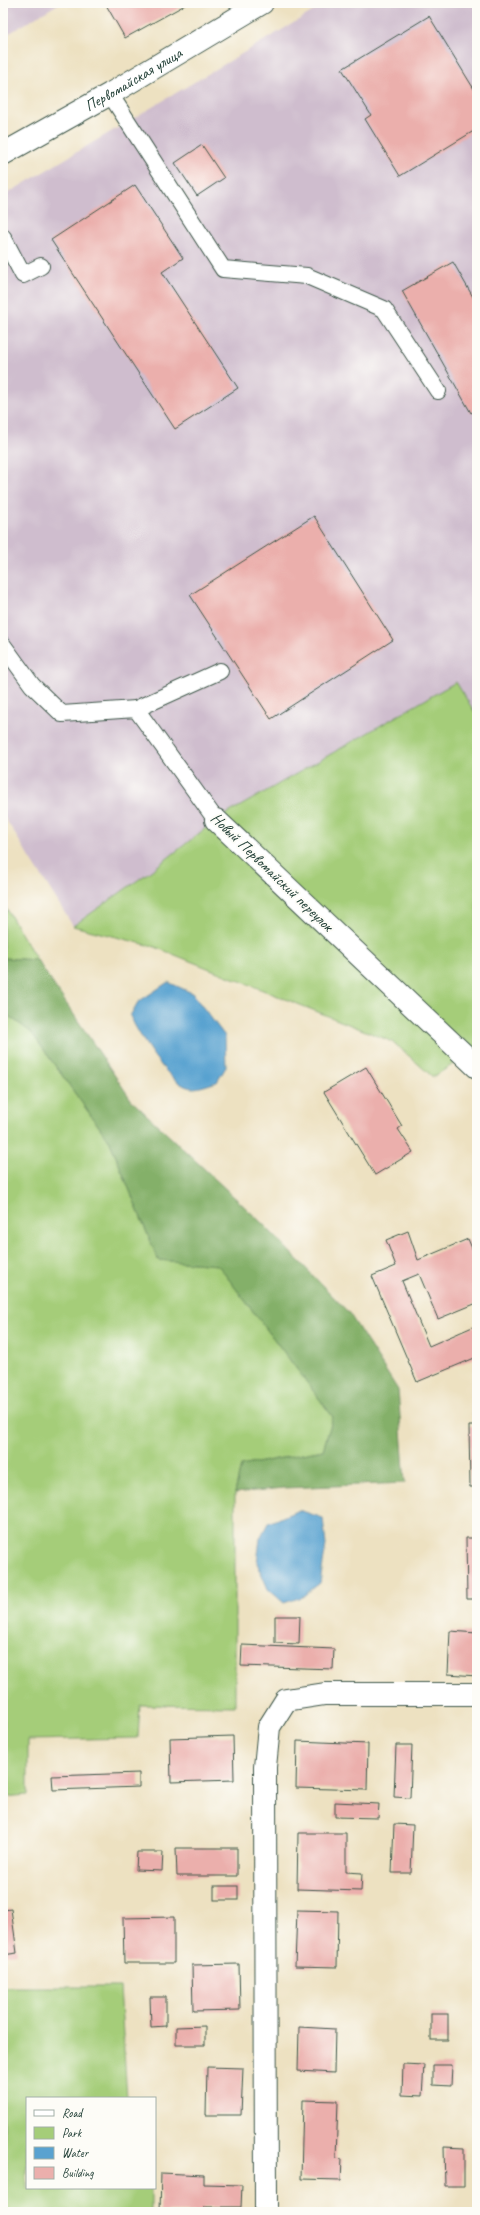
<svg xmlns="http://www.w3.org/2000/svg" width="480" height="2215" viewBox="0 0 480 2215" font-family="Caveat,sans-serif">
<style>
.industrial{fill:#cfbdce}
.green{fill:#a5cd79;stroke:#628556}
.forest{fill:#84b069;stroke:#52764e}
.water{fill:#59a2d0;stroke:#3c7082}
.building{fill:#ebafac}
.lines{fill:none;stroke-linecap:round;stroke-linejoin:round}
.lane-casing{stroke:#3e5649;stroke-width:18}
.street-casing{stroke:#3e5649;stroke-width:24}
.lane{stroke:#fff;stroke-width:16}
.street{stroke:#fff;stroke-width:22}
.labels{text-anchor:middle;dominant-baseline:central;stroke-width:4;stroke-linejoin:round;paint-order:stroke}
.street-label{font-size:16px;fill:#1f3d34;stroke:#fdfcf7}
</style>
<rect width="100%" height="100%" fill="#fdfcf7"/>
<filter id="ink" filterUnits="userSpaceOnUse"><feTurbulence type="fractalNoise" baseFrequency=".025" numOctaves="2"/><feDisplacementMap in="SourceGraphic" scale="8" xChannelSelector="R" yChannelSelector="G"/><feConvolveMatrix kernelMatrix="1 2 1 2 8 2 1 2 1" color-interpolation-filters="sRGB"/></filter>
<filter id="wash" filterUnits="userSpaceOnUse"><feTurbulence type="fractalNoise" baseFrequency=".012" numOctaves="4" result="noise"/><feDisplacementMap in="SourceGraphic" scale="16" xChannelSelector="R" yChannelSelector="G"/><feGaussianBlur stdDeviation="0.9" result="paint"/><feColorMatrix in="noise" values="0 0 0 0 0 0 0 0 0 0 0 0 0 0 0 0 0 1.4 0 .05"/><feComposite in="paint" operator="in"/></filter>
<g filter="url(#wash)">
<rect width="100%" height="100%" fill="#ede1c1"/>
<!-- industrial -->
<g class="industrial">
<polygon points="3,3 60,3 3,37"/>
<polygon points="327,3 477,3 477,716 455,683 216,820 155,868 73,926 3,815 3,196"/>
</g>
<!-- green -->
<g class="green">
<polygon points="456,682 477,716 477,1049 433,1077 393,1042 155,947 73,926 155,868 216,820"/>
<polygon points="3,903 37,960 3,958"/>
<polygon points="3,1012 31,1032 110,1142 158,1260 218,1265 333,1417 323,1450 241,1466 235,1493 235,1706 140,1705 138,1738 28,1740 28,1795 3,1797"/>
<polygon points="3,1987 120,1987 127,2098 27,2098 27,2188 151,2188 151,2212 3,2212"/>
</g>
<!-- forest -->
<polygon class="forest" points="3,958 37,960 132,1101 264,1225 349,1313 398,1390 405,1483 284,1488 235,1493 241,1466 323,1450 333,1417 218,1265 158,1260 110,1142 31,1032 3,1012"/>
<!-- water -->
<g class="water">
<path d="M 168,982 L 192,993 L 225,1036 L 226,1067 L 217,1082 C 210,1084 200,1088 193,1088 C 170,1088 139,1035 130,1016 L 138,1002 Z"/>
<polygon points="299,1510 323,1518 326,1545 320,1583 302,1597 284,1603 268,1589 257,1563 260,1538 268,1523"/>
</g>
<g id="blocks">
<!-- building -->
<g class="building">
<polygon points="105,3 184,3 185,5 125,38"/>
<polygon points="429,16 477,94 477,129 400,176 365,119 371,115 342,69"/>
<polygon points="202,145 224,178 197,196 175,163"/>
<polygon points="135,185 183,258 162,272 238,388 175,429 51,240"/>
<polygon points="453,262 477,304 477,410 471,413 402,291"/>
<polygon points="314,516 393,640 271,719 190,595"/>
<polygon points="366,1067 402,1126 398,1129 413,1152 375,1175 324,1092"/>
<polygon points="408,1231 418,1260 468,1239 477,1260 477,1303 438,1319 419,1274 402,1281 429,1346 477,1325 477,1357 417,1382 372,1276 396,1266 386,1240"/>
<polygon points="473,1408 477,1408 477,1487 470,1487 469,1426 474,1426"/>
<polygon points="466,1538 477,1538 477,1599 467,1599"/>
<polygon points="275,1616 300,1616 299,1644 275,1643"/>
<polygon points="450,1631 477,1633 477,1676 448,1674"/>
<polygon points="242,1645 334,1649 333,1669 241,1666"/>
<polygon points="233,1736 234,1780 171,1782 170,1738"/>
<polygon points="297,1741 368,1744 367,1790 296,1788"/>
<polygon points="396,1745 412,1745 410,1798 394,1797"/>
<polygon points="139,1773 139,1787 53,1790 52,1776"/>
<polygon points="335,1802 379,1804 378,1818 335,1817"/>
<polygon points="394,1824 413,1825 411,1873 392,1873"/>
<polygon points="298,1833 346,1833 346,1872 362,1873 361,1891 297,1889"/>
<polygon points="176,1848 237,1848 237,1876 177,1876"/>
<polygon points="137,1852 163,1852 162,1871 136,1870"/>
<rect x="214" y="1886" width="24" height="14"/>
<polygon points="11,1909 17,1953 3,1955 3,1910"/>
<polygon points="297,1910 338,1911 337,1967 295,1966"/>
<polygon points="174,1917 174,1963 124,1963 123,1918"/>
<polygon points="239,1964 240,2010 193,2011 192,1965"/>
<polygon points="150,1997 166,1997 166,2026 151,2027"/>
<rect x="431" y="2014" width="17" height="26"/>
<polygon points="205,2026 205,2045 176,2045 176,2027"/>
<polygon points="299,2027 335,2029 334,2073 298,2071"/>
<polygon points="403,2064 424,2065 422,2096 402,2095"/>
<polygon points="433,2065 452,2065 451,2086 433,2085"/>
<polygon points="207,2067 243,2068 241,2115 206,2115"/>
<polygon points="303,2100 338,2101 336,2158 342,2159 341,2180 301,2179"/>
<polygon points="444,2147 464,2148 464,2186 445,2186"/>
<polygon points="161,2173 204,2175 204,2184 242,2185 241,2207 204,2207 203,2212 160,2212"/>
</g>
</g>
</g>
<g filter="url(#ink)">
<use href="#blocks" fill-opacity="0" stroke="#3e5649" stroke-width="1"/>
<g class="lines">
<defs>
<g id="lane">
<polyline points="110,94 223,269 307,276 384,309 438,391"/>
<polyline points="3,237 23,275 41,266"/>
<polyline points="3,645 32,685 62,714 136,709 216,820"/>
<polyline points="136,709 220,671"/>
</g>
<g id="street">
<path id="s1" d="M 3,154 L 110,94 L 262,3"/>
<polyline points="216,820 477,1067"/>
<polyline points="266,2212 265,1767 269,1727 286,1700 325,1694 477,1694"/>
</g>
</defs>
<!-- lane casing -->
<use href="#lane" class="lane-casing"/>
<!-- street casing -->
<use href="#street" class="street-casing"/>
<!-- lane -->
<use href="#lane" class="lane"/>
<!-- street -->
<use href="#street" class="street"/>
</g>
</g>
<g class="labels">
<!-- street labels -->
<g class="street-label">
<text stroke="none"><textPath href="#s1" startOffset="150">Первомайская улица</textPath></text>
<text transform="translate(272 872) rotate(44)">Новый Первомайский переулок</text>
</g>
</g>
<!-- margin -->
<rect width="480" height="2215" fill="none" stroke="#fdfcf7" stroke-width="16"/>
<!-- legend -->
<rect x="26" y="2097" width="130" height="92" fill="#fdfcf7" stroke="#a4b0a9"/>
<rect x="34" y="2110" width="20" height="6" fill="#ffffff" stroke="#a4b0a9"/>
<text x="62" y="2117" font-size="12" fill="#1f3d34">Road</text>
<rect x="34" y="2127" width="20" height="12" fill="#a5cd79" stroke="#a4b0a9"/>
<text x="62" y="2137" font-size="12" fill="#1f3d34">Park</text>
<rect x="34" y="2147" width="20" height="12" fill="#59a2d0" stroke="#a4b0a9"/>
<text x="62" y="2157" font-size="12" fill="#1f3d34">Water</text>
<rect x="34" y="2167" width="20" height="12" fill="#ebafac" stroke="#a4b0a9"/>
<text x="62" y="2177" font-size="12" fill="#1f3d34">Building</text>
</svg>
